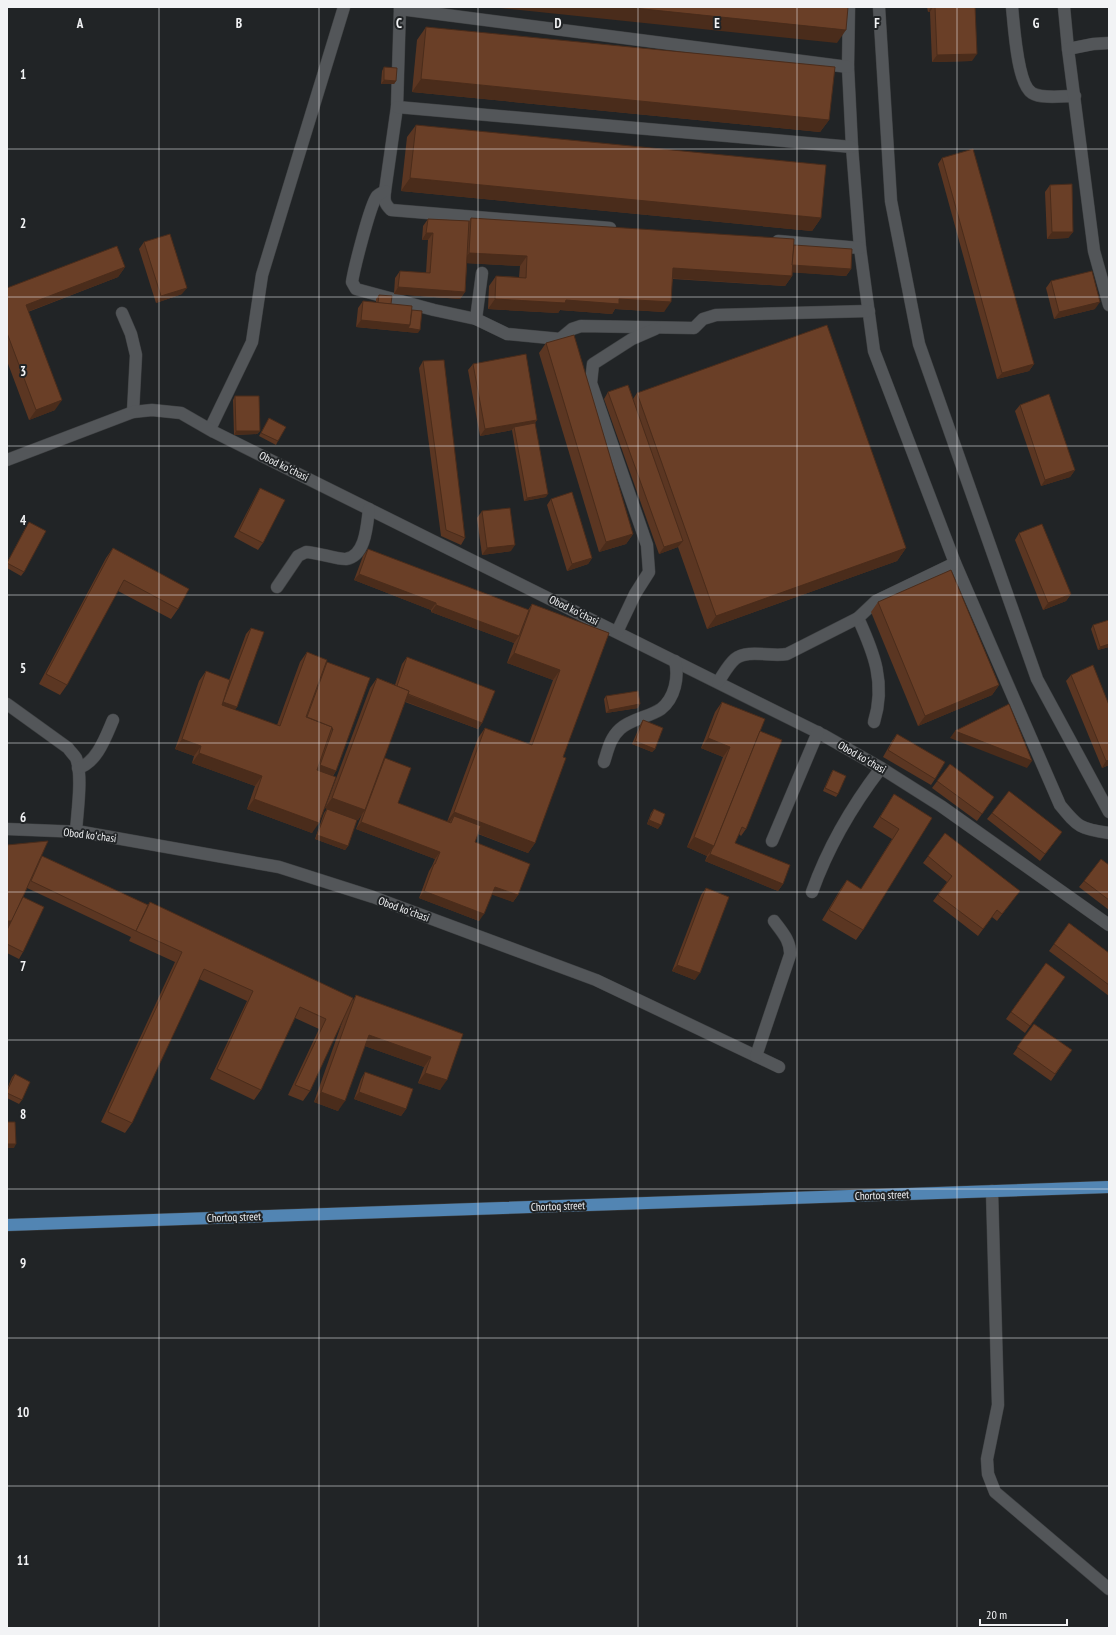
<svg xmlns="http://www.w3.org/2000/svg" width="1116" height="1635" viewBox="0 0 1116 1635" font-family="'PT Sans Narrow',sans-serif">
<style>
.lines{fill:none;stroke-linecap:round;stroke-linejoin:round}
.minor-casing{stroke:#3e4042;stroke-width:13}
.major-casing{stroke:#3e4042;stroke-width:13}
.minor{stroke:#535659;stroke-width:12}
.major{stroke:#5285b3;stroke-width:12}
.wall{fill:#5b3622}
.shaded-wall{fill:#4a2c1b}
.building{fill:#6a3f27;stroke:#4a2c1b}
.grid{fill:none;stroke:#f2f3f5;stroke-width:1;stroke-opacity:0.55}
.labels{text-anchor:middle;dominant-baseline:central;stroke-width:4;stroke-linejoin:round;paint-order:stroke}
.street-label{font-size:11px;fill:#f2f3f5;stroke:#212426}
.grid-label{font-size:13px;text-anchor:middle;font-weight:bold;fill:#f2f3f5;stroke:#212426;stroke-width:4;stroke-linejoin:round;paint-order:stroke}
</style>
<rect width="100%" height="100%" fill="#212426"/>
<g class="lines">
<defs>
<g id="minor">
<path d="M 400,7 L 397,107 L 385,191 C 384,200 384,203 391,210 L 610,228"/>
<path d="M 849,7 L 848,67 L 852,147 L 860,248 L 874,351 L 955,563 L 1060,805 C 1078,827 1080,829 1109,833"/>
<polyline points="879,7 891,201 919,344 1037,679 1109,812"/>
<path d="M 1012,7 C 1014,25 1017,84 1032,93 C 1041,99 1064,96 1075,96"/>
<polyline points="1064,7 1068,49 1094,251 1109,305"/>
<polyline points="400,9 848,67"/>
<polyline points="1068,49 1093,44 1109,43"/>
<polyline points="397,107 852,147"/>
<path d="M 385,191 C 383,192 379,194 377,196 C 370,205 354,269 352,282 L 356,289 L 434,310 L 476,319"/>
<polyline points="778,241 860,248"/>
<polyline points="482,273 476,319 507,334 560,339 572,329 581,326 694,328 703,319 716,315 869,311"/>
<polyline points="122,313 131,334 136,355 133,412"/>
<polyline points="210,429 252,342 262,275 344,7"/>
<polyline points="7,460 133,412 152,410 181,413 214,432 823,735 881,768 941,806 1109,925"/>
<path d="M 277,587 L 298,556 L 306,552 C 315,552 340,560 346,559 C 366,556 367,524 369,509"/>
<path d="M 858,618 C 874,653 886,683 874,722"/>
<polyline points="617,632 635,594 649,572 647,545 591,383 593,364 632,339 655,329"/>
<path d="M 718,682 C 723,675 728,665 735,659 C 747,649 771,657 787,654 L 858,618 L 876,601 L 955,563"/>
<path d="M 7,704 L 68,748 C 70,751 74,755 76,758 C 83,775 77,813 76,832"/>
<path d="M 604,762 C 608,750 610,738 620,729 C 631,719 649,717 661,709 C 675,698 679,677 675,661"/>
<path d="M 78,768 C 97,763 106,736 113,720"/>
<polyline points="7,829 82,832 279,867 373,897 596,980 779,1067"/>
<polyline points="772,841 818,732"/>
<path d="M 812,892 C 828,847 852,806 881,768"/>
<path d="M 756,1056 L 790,955 C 791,941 782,932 774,921"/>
<polyline points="992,1191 998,1405 987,1459 988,1474 995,1492 1109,1589"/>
</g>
<polyline id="major" points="7,1225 1109,1187"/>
</defs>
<!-- minor casing -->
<use href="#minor" class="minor-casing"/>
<!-- major casing -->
<use href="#major" class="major-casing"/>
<!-- minor -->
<use href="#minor" class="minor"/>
<!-- major -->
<use href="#major" class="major"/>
</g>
<!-- wall -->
<g class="wall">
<polygon points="927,7 975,7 972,61 932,62 930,12 928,12"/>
<polygon points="426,27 829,120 820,132 412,92 417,40"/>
<polygon points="384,67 396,81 394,84 381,84 382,71"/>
<polygon points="416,125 821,218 812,231 401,191 407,137"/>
<polygon points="942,158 1034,364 1029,371 997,379 938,164"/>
<polygon points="1050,185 1073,232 1068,238 1047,239 1045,192"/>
<polygon points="471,218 794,245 851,269 846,276 792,272 792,276 785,286 673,279 664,312 615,309 612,314 560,310 558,313 488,309 489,286 496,276 519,277 520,266 467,263 465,292 460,299 394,294 395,278 400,271 426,273 428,240 422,240 423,226 428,219 469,221"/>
<polygon points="144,242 182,294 156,303 139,249"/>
<polygon points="125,267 118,277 28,312 55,410 29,420 7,361 7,288"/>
<polygon points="1051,281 1095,309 1054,319 1046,288"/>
<polygon points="379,295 391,304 412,310 418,333 356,327 358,308 363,301 376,303 376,299"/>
<polygon points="546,343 633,534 626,544 599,552 539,353"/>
<polygon points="423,361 465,538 461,545 441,536 419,368"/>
<polygon points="473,364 537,420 535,423 546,497 524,501 512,430 480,436 468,370"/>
<polygon points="608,392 633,399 637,393 906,548 897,561 707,629 678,547 659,554 604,399"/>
<polygon points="235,396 260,431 257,434 234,435 233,400"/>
<polygon points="1020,405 1075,470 1070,477 1041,486 1015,411"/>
<polygon points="269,418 278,441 276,445 259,436"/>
<polygon points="260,488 263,543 258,550 234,537 256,495"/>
<polygon points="551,499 592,558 588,564 567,571 547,505"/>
<polygon points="482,511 511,551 482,555 477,518"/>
<polygon points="29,522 24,572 21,576 7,568 7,563 27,525"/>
<polygon points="1019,533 1071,594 1066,601 1043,610 1015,540"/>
<polygon points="113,548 178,609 171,619 118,591 67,685 60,695 39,684 106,558"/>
<polygon points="368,549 528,610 532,604 609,633 563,757 535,843 528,853 478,834 475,842 518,895 513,902 492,894 479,921 419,898 429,871 432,866 435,859 356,829 362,814 358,820 325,808 370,688 377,678 395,685 402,664 407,657 482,723 478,729 405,702 383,761 385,758 398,803 447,822 478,738 485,728 529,744 553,680 507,663 514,643 431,612 431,610 354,580 363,556"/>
<polygon points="878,602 999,685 992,695 918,726 871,612"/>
<polygon points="1109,620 1109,647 1098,650 1091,629 1093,625"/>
<polygon points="251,628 237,707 234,710 277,725 300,662 307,652 326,663 336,771 333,776 312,833 247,809 255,786 192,763 194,756 175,749 199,681 206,671 229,680 246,634"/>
<polygon points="1071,675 1109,705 1109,765 1102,768 1066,681"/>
<polygon points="606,696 638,708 606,713 604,699"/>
<polygon points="722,702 760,731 746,829 741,836 739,834 735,843 783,884 778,891 705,861 707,856 687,847 723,757 701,748 715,712"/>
<polygon points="643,720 655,749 652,752 632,744 641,723"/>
<polygon points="897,734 935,779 931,785 883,757 892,741"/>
<polygon points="950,764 994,797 977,821 932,788"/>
<polygon points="833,770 838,794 836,797 823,791 831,773"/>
<polygon points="894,794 932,818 863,930 856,940 822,920 840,890 847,880 861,889 892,839 873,827"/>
<polygon points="327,809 348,846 345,850 315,839 324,813"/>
<polygon points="654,809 658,829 647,824 651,813"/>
<polygon points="992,813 1062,832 1040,861 987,819"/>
<polygon points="945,833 1020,891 997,921 992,917 978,936 933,901 947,882 923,863"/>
<polygon points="7,845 39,861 42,856 148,905 150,902 353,1000 356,995 463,1034 440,1090 418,1083 424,1067 365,1046 338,1111 314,1102 344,1017 310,1091 303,1101 288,1095 319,1029 295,1018 261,1090 254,1100 210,1079 247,1001 199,979 132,1123 125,1133 101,1122 175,962 129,941 131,937 27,888 23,897 23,952 19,959 7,953"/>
<polygon points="1109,865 1109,910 1079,887 1084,881"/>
<polygon points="706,888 695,980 672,971 701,895"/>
<polygon points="1069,923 1109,953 1109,996 1049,951"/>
<polygon points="1046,963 1065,977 1025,1033 1006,1019"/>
<polygon points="1034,1024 1072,1050 1051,1081 1013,1054"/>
<polygon points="365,1072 406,1109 401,1116 354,1099 361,1079"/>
<polygon points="15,1074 22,1100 19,1104 7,1098 7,1089 12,1077"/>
</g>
<!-- shaded-wall -->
<g class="shaded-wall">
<polygon points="491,7 624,7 846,30 837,43"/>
<polygon points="931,7 933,7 930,12 928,12"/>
<polygon points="977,54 972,61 932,62 937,55"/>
<polygon points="421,79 829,120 820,132 412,92"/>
<polygon points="384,80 396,81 394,84 381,84"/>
<polygon points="410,178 821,218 812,231 401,191"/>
<polygon points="1052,232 1073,232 1068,238 1047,239"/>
<polygon points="426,233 433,233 428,240 422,240"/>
<polygon points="469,253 527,256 520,266 462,263"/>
<polygon points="790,265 851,269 846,276 785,272"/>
<polygon points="125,267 118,277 19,315 26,305"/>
<polygon points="673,268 792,276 785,286 666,278"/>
<polygon points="398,287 465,292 460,299 394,294"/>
<polygon points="187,288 182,294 156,303 161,296"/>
<polygon points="495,299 566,300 619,299 671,302 664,312 615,309 612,314 560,310 558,313 488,309"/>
<polygon points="1100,302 1095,309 1054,319 1059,312"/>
<polygon points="361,320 410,325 420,330 418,333 356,327"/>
<polygon points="1034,364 1029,371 997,379 1002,373"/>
<polygon points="62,400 55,410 29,420 36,410"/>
<polygon points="537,420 532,426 514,427 512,430 480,436 485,429"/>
<polygon points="236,431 260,431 257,434 234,435"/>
<polygon points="1075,470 1070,477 1041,486 1045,480"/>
<polygon points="548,494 546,497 524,501 527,498"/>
<polygon points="633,534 626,544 599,552 606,542"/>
<polygon points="683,541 678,547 659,554 664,547"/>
<polygon points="515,545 511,551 482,555 487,548"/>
<polygon points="906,548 897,561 707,629 716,616"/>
<polygon points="592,558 588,564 567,571 572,564"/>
<polygon points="359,574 436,603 431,610 354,580"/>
<polygon points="1071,594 1066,601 1043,610 1048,603"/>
<polygon points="436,605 519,636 514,643 431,612"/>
<polygon points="1109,644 1109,647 1098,650 1100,647"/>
<polygon points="514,653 560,670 553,680 507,663"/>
<polygon points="999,685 992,695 918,726 925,716"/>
<polygon points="395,690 482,723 478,729 391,696"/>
<polygon points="223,702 237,707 232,713 219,709"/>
<polygon points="640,704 638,708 606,713 609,710"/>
<polygon points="955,731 1032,761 1027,768 950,738"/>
<polygon points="708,738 730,747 723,757 701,748"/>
<polygon points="182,739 201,746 194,756 175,749"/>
<polygon points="635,741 655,749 652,752 632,744"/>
<polygon points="199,753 262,776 255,786 192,763"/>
<polygon points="1109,760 1109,765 1102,768 1106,761"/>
<polygon points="320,765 336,771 331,778 315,772"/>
<polygon points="332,798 365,810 358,820 325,808"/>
<polygon points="254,799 319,823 312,833 247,809"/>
<polygon points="454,812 535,843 528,853 451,823 454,816 449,823 447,822"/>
<polygon points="649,820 661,825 658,829 647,824"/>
<polygon points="361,822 440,852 435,859 356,829"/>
<polygon points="317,835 348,846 345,850 315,839"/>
<polygon points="694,837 714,846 707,856 687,847"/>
<polygon points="710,854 783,884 778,891 705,861"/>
<polygon points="495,887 518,895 513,902 490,894"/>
<polygon points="424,891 484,914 479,921 419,898"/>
<polygon points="7,921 12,921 7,928"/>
<polygon points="677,965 700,973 695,980 672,971"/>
<polygon points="369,1035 431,1057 424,1067 362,1045"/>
<polygon points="425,1073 447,1080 440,1090 418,1083"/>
<polygon points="321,1092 345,1101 338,1111 314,1102"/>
<polygon points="359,1092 406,1109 401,1116 354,1099"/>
<polygon points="7,1144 16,1144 14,1148 7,1148"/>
</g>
<!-- building -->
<g class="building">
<polygon points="624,7 848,7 846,30"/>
<polygon points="935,7 975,7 977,54 937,55"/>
<polygon points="426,27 835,67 829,120 421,79"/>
<polygon points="384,67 397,68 396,81 384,80"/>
<polygon points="416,125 826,165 821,218 410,178"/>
<polygon points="973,149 1034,364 1002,373 942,158"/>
<polygon points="1072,184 1073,232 1052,232 1050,185"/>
<polygon points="471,218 794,239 792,276 673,268 671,302 619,299 619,304 566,300 565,303 495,299 496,276 526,278 527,256 469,253"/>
<polygon points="428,219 469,221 465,292 398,287 400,271 430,273 433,233 426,233"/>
<polygon points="170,234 187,288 161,296 144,242"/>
<polygon points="794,245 852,249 851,269 792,265"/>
<polygon points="117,246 125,267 26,305 62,400 36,410 7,333 7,288"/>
<polygon points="1092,271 1100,302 1059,312 1051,281"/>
<polygon points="379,295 392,296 391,304 378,303"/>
<polygon points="363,301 412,306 410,325 361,320"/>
<polygon points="412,310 422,311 420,330 408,328 410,325"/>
<polygon points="827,325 906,548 716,616 637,393"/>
<polygon points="574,335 633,534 606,542 546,343"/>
<polygon points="526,354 537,420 485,429 473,364"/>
<polygon points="444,360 465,538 446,530 423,361"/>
<polygon points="628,385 683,541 664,547 608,392"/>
<polygon points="1049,394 1075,470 1045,480 1020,405"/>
<polygon points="235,396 259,396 260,431 236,431"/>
<polygon points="269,418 286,427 278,441 261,433"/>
<polygon points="535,423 548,494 527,498 514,427"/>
<polygon points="260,488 285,500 263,543 239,531"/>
<polygon points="572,492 592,558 572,564 551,499"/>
<polygon points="510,508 515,545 487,548 482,511"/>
<polygon points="29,522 46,531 24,572 7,563"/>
<polygon points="1042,524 1071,594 1048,603 1019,533"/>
<polygon points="113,548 189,589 178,609 124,580 67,685 46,674"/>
<polygon points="368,549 529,610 519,636 436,605 436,603 359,574"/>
<polygon points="951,570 999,685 925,716 878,602"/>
<polygon points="532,604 609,633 563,757 566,758 535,843 454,812 485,728 532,745 560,670 514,653"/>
<polygon points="1109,620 1109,644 1100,647 1093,625"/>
<polygon points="251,628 264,632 237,707 223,702"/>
<polygon points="307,652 327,660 306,717 332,727 317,770 336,777 319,823 254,799 262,776 199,753 201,746 182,739 206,671 230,680 222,705 280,726"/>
<polygon points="407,657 495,691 482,723 408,694 409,691 397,686"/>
<polygon points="327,662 370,678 336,771 320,765 333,729 332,728 332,727 307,717"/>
<polygon points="1093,665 1109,705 1109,760 1106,761 1071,675"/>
<polygon points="377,678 409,691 365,810 332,798"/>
<polygon points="638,691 640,704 609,710 606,696"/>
<polygon points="722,702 765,719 714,846 694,837 730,747 708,738"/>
<polygon points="1009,704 1032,761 955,731"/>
<polygon points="643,720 663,728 655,749 635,741"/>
<polygon points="760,731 782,740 746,829 742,827 735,843 790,865 783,884 710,854 712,849 714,846"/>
<polygon points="897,734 945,762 935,779 888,750"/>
<polygon points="385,758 411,768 398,803 451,823 454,816 481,826 475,842 530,864 518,895 495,887 484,914 424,891 434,864 435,864 440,852 361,822"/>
<polygon points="950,764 994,797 982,814 937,781"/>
<polygon points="833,770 846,776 838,794 825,788"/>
<polygon points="1009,791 1062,832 1045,854 992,813"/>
<polygon points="894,794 932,818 863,930 829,910 847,880 861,889 899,829 880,817"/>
<polygon points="327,809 357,820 348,846 317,835"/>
<polygon points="654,809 665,814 661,825 649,820"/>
<polygon points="945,833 1020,891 1002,914 997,910 983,929 938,895 952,876 928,856"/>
<polygon points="48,841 12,921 7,921 7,845"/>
<polygon points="42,856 148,905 136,931 31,881"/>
<polygon points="1101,859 1109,865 1109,900 1084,881"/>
<polygon points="706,888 729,897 700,973 677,965"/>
<polygon points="23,897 44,907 23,952 7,944 7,930"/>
<polygon points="150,902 353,998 310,1091 295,1085 326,1019 300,1007 261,1090 217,1069 253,991 204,969 132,1123 108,1112 182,952 136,931"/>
<polygon points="1069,923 1109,953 1109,985 1054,944"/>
<polygon points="1046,963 1065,977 1030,1026 1011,1012"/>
<polygon points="356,995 463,1034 447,1080 425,1073 431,1057 369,1035 345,1101 321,1092"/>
<polygon points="1034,1024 1072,1050 1055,1074 1017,1047"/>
<polygon points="365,1072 413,1089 406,1109 359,1092"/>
<polygon points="15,1074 30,1082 22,1100 7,1093 7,1091"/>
<polygon points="7,1122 15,1122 16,1144 7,1144"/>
</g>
<!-- grid -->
<path class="grid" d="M 159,7 L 159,1628M 319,7 L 319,1628M 478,7 L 478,1628M 638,7 L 638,1628M 797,7 L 797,1628M 957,7 L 957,1628M 7,149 L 1109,149M 7,297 L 1109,297M 7,446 L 1109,446M 7,595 L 1109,595M 7,743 L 1109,743M 7,892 L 1109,892M 7,1040 L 1109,1040M 7,1189 L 1109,1189M 7,1338 L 1109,1338M 7,1486 L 1109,1486"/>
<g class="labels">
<!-- street labels -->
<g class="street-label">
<text transform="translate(284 466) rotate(26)">Obod koʻchasi</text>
<text transform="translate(574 610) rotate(26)">Obod koʻchasi</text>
<text transform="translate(862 757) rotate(30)">Obod koʻchasi</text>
<text transform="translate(90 835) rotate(7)">Obod koʻchasi</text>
<text transform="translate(404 909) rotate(20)">Obod koʻchasi</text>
<text transform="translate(882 1195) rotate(-2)">Chortoq street</text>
<text transform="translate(558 1206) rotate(-2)">Chortoq street</text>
<text transform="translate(234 1217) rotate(-2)">Chortoq street</text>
</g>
</g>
<g class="grid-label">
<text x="80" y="28">A</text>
<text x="239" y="28">B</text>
<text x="399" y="28">C</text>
<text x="558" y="28">D</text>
<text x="717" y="28">E</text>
<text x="877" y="28">F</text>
<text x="1036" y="28">G</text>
<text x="23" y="79">1</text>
<text x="23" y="228">2</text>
<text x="23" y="376">3</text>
<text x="23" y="525">4</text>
<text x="23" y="673">5</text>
<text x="23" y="822">6</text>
<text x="23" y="971">7</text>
<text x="23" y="1119">8</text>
<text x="23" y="1268">9</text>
<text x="23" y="1417">10</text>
<text x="23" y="1565">11</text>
</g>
<!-- border -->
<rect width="1116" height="1635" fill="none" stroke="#f2f3f5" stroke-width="16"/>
<!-- scale -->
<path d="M980 1619v6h87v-6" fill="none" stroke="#f2f3f5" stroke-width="2"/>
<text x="986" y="1619" font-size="12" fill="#f2f3f5" stroke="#212426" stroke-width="3" paint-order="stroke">20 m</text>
</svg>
